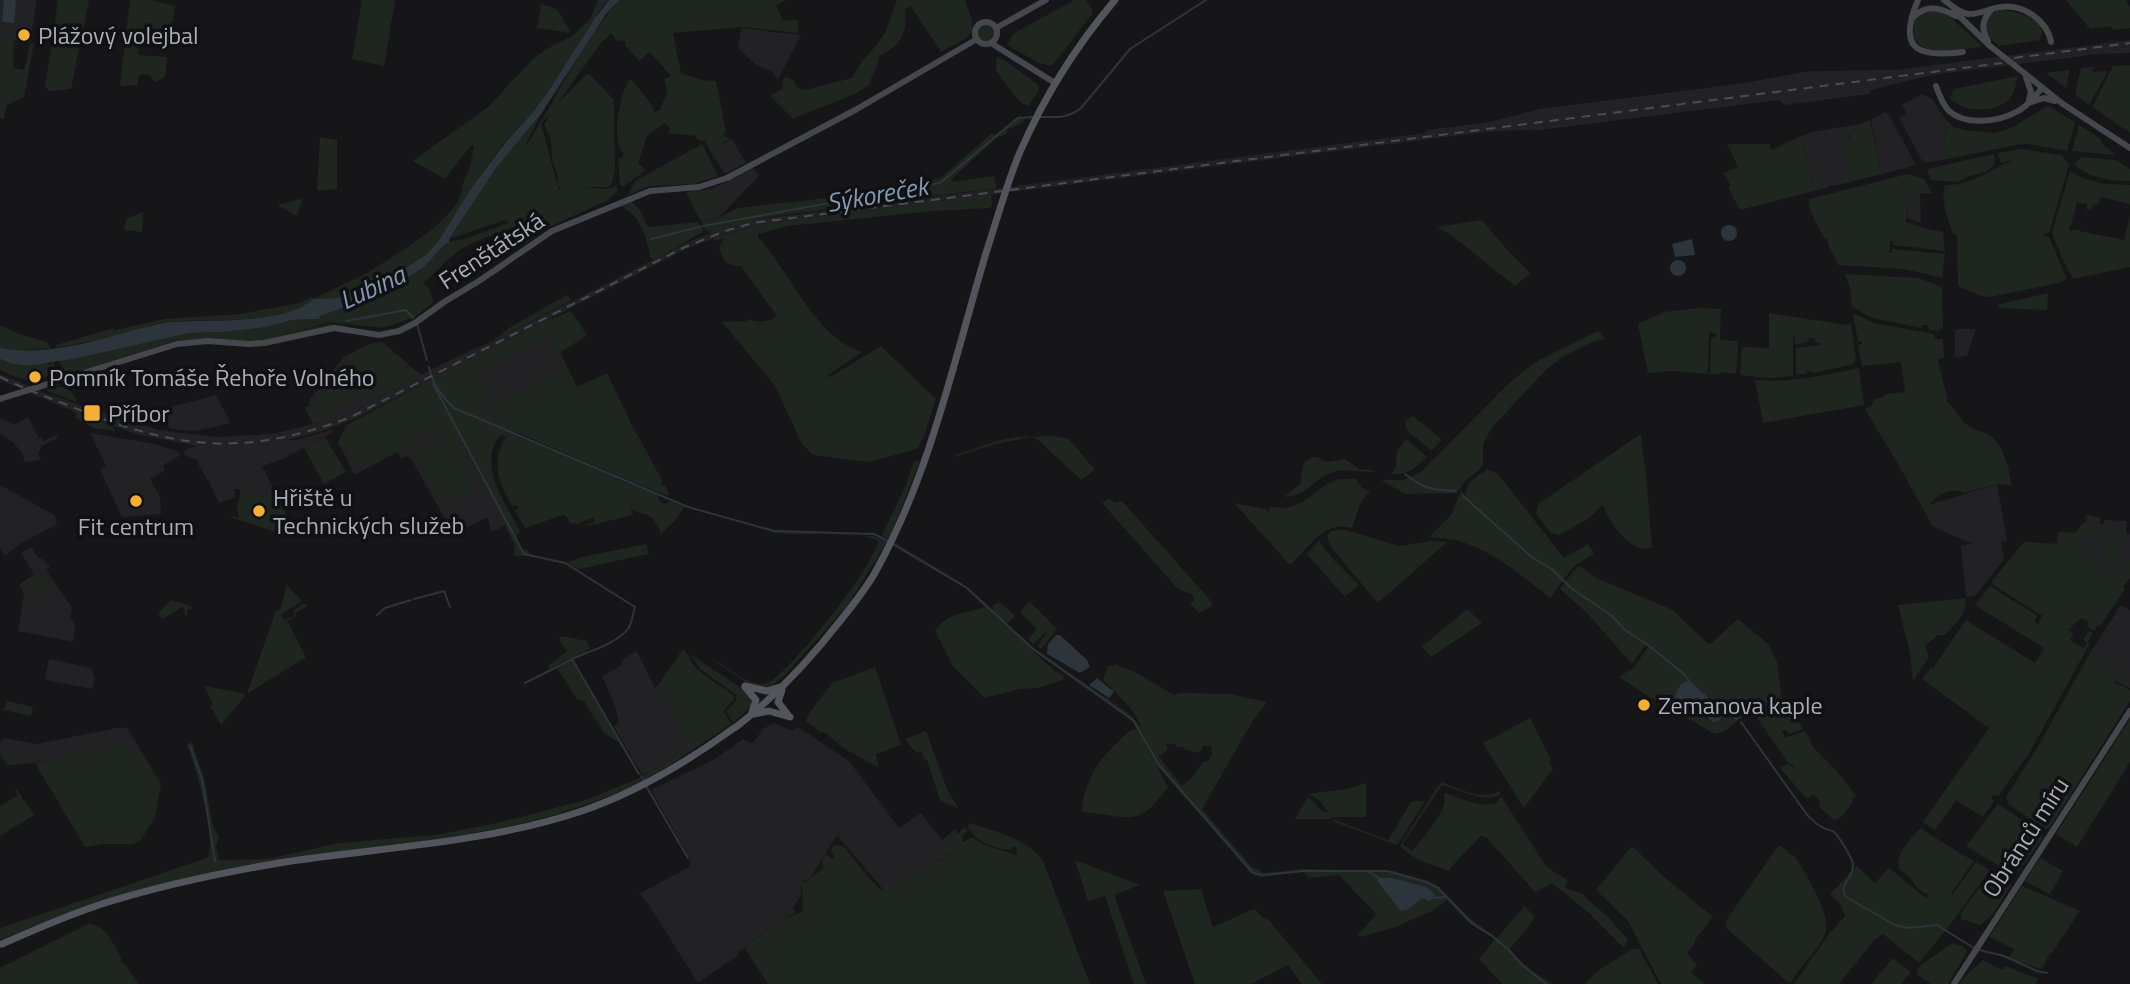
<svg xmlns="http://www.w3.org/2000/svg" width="2130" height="984" viewBox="0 0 2130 984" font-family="'Titillium Web',sans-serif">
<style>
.built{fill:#222225}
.green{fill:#1e261f;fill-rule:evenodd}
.water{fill:#2c353c}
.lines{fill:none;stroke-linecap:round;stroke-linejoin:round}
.stream{stroke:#2c353c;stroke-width:2}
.secondary{stroke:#45474d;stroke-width:6}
.primary{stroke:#53555c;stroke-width:7}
.rail{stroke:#4a4c52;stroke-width:2;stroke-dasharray:9 7;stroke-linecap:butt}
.secondary-bridge{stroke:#45474d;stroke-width:6}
.poi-dot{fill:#f2b134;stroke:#111113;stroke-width:2.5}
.labels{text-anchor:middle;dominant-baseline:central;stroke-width:7;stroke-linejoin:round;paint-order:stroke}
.poi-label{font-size:24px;fill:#a8adb8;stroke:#111113;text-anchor:start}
.street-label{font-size:24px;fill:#a8adb8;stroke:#111113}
.water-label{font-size:26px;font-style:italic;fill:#7f9bb3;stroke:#111113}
</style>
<rect width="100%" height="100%" fill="#161618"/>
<!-- built -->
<g class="built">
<polygon points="0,0 37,0 30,43 0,38"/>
<polygon points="741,28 801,35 778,79 772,72 756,65 738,48"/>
<polygon points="2130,40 2130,53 2098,54 1932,75 1870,90 1870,94 1785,105 1779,100 1540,130 1496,131 1462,135 783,221 726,234 688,248 544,322 583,398 506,437 501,435 495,442 434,389 506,525 492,532 487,517 454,535 412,460 406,456 402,459 397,452 355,475 338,443 347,425 427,382 352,420 322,431 287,440 297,440 331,430 332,433 283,459 262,466 276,494 274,499 280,503 294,527 297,538 239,520 244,490 234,489 236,497 219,503 209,482 198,464 198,460 184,455 185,450 196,446 136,434 77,413 0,380 0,374 50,395 159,430 217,437 272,434 317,423 308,407 310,399 344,357 351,361 356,370 358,369 375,398 454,358 493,341 686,243 724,228 753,220 1425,133 1427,130 1490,122 1539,109 1744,83 1810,71 1896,70"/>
<polygon points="1922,94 1929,98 1931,97 1946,120 1943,160 1925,163 1921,159 1899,118 1907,114 1902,105"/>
<polygon points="1885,112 1889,115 1916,165 1882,174 1871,120"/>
<polygon points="1860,124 1846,140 1852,182 1833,186 1830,185 1826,188 1814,191 1801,136 1812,132"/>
<polygon points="732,139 746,163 725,174 710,151"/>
<polygon points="753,168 759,176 718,218 705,220 721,206 712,189"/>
<polygon points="1906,194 1920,194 1921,223 1907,218"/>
<polygon points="1959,329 1976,329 1967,356 1955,357 1955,330"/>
<polygon points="216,395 231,423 195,431 170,429 160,410"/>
<polygon points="0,417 14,425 28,417 39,438 41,437 43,441 57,435 58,438 42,446 38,453 41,460 28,462 24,461 23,454 13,442 0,434"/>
<polygon points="90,433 155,444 176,451 181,455 165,464 163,467 165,470 150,479 160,497 161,514 122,517 100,470 106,466"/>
<polygon points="1997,484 2007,540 2001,542 2004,559 1975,596 1966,597 1961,546 1972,544 1936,528 1929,505"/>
<polygon points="0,485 54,515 57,521 55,528 52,527 20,544 5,556 0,548"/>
<polygon points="2088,516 2100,517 2100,524 2104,524 2104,520 2127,521 2126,533 2130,534 2130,578 2123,587 2024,542 2057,544 2058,532 2075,533 2083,523 2088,523"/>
<polygon points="31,547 39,559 41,558 50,567 46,570 72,608 70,619 73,620 75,625 73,642 18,631 24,593 19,585 34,574 21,553"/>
<polygon points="2121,605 2130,610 2130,688 2109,678 2114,668 2090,653"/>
<polygon points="637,651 655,688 660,682 689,742 670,761 643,776 614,727 619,722 614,703 602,676 617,668 621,665 623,659"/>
<polygon points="49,659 91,668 95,678 92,689 45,680"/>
<polygon points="774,723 792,731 798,727 849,761 899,828 921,813 942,840 956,828 957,835 958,834 962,848 881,891 882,888 837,835 811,877 804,881 801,888 802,893 793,909 796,913 778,922 740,951 737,956 698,983 647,902 641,895 637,895 691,866 689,857 651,790 715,759 743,739 749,743 753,743 763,729"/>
<polygon points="122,727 128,729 141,751 131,756 122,742 54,761 7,765 0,754 0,741 4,738 36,744"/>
</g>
<!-- green -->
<g class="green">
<polygon points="58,0 89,0 71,89 49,91 45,87"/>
<polygon points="130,0 151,0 175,6 175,9 171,32 140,31 138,55 167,57 165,77 156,82 149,75 143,74 138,77 138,85 120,86"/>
<polygon points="362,0 395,0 384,66 352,59"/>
<path d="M 598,0 L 609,0 L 604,4 L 549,90 L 533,112 L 504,143 L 470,190 L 439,240 L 426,255 L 392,277 L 337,298 L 313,299 C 284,326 205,318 166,322 C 154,323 142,329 130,332 C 106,339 81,343 56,348 L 56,345 L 114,328 L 115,330 L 165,319 L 240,314 L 299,303 L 311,297 L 313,299 L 369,272 L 409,246 L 433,229 L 449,213 L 457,203 L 463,190 L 461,188 L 470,167 L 474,146 L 471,145 L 445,179 L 413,161 L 489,106 L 531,61 L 545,50 L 572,36 L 590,19 Z"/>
<path d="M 620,0 L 787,0 L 776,5 L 783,21 L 797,19 L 799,33 L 743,27 L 673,33 L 681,73 L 702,80 L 716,81 L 726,131 L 723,135 L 730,139 L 710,151 L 705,140 L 700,141 L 695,136 L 669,133 L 669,127 L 665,123 L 647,136 L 638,164 L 646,170 L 623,187 L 620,185 L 618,158 L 622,158 L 624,154 C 610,140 620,97 628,81 L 632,80 L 652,105 L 654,112 L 660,110 L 667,93 L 664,79 L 671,76 L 650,52 L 639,61 L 624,44 L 626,43 L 624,40 L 617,41 L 611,33 L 601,43 L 557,104 L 587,74 L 589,74 L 614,100 L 615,169 L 612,184 L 608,187 L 582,187 L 606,189 L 616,186 L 618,190 L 610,199 L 547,228 L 526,243 L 517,226 C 496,234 474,240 456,253 C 444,262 435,274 423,283 L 428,287 L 434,302 L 415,317 L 383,328 L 330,322 L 283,335 L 328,324 L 348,326 L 252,342 L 208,338 L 175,341 L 69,375 L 64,373 L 59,360 L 74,359 L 189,333 L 222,332 L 267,327 L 292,320 L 319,319 L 319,316 L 353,305 L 417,272 L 427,264 L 437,251 L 449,242 L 464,239 L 509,223 L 505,220 L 449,239 L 496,168 L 541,114 L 523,150 C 557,101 579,43 620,0 ZM 550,114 L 544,125 L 551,139 L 552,159 L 558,177 L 558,186 L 561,189 L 559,190 L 541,124 Z"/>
<path d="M 897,0 L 965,0 L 972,20 L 972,32 L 965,39 L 941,52 L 910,5 L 905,10 C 908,32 900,47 879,56 C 878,68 872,72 870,84 C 848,101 818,106 793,119 L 770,96 L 783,88 L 782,81 L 786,77 L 793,80 L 798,88 L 805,90 L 852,78 L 862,61 L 875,47 L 885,33 Z"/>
<polygon points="1074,0 1086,0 1092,9 1092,14 1052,66 1039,63 1007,45 1013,34"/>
<polygon points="2066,0 2125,0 2130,7 2130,28 2113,30 2111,26 2090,29"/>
<polygon points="541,4 557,9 571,33 537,28"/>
<path d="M 1935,10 L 1949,16 L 1982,46 C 1960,50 1927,60 1913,37 L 1914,20 L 1924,12 Z"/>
<path d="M 2000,10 C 2014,10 2054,20 2039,40 L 1999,46 L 1989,37 L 1985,28 C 1988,19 1989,12 2000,10 Z"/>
<circle cx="986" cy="33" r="8"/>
<polygon points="0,38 14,40 13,68 24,70 30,43 34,43 24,97 7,105 4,119 0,118"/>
<path d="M 997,57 L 1006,61 L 1038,85 L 1039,91 L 1028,106 C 1015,101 1005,82 996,70 Z"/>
<polygon points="2130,65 2130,133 2092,107 2113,66"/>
<polygon points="2095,67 2092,69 2093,72 2108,71 2089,105 2049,75 2046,73 2070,70 2066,88 2075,94 2081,68"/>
<path d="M 2018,76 C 2016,83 2015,92 2011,97 C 2000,113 1963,114 1950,98 L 1954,89 Z"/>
<polygon points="2048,106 2075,122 2067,151 2028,144 2016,145 1943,160 1946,120 1954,127 1964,130 1995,133 2017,126 2017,124"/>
<polygon points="1020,115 1024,122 1007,130 1007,134 996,138 951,180 952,182 994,176 997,188 767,217 710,233 706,230 687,195 687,192 712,189 721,206 707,220 718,218 738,208 862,194 934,180 943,176 992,133 995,135"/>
<polygon points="1870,120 1882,174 1841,184 1840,181 1849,178 1843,145 1860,124"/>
<polygon points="2079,125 2101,139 2102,144 2116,155 2072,151"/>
<polygon points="1801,136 1814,191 1740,210 1728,188 1731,186 1723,173 1738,167 1727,144 1770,144 1771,150"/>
<polygon points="320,137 337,140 337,189 317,191"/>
<polygon points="702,144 718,176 694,184 649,186 628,195 635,181"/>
<path d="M 2022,149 L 2062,155 L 2069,165 L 2049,233 L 2044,234 L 2045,237 L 2049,237 L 2067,279 L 2059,283 L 1990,297 L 1982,296 L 1958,286 L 1957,235 L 1953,234 C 1948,218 1940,201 1945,185 C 1973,186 1988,170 2011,161 L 2011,160 L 2001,163 L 1998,153 Z"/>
<polygon points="1994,154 1995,164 1986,172 1967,177 1957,182 1931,180 1927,169"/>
<path d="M 2081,157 L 2115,160 L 2130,169 L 2130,181 C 2113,182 2087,177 2075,165 L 2076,162 Z"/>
<polygon points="2070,171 2085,179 2104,184 2130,185 2130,204 2101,197 2098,205 2093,204 2091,210 2087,210 2087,204 2077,203 2069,231 2075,230 2124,240 2130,215 2130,267 2073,279 2063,260 2064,258 2062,258 2052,233"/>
<path d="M 1908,174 L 1924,179 L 1932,193 L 1907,194 L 1906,222 L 1926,229 L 1943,232 L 1945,251 L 1893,245 L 1893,241 L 1891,241 L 1889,252 L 1892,253 L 1892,249 L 1945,254 L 1942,278 L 1904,269 L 1838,265 C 1836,257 1827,248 1827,237 L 1824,238 C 1818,226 1808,211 1809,199 Z"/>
<path d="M 991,194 L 992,205 L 990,208 L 932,211 L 788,226 L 758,234 L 758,237 C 789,271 816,338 862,352 L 827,376 L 830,377 L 881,346 L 936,399 L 924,436 L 917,449 L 869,462 L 813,455 L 802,444 L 775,386 L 722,322 L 746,321 L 749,319 C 760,324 769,321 777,316 L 741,266 C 725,266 725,262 719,248 L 724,238 L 714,241 L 713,238 L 768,223 Z"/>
<polygon points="303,198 297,216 277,205 301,199"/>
<path d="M 631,201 L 640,210 L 648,227 L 698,222 L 704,231 L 654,260 L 650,257 C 647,237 640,215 621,206 Z"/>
<polygon points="143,212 142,232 124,230 126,219"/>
<polygon points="1482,220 1504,246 1530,273 1515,286 1451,235 1437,227"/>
<polygon points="1845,274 1919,278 1942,287 1943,328 1938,331 1929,330 1927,325 1922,325 1921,328 1873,318 1852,307 1850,288"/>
<polygon points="2048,293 2047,310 1998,308 1999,304"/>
<polygon points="567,295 572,300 493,341 509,328"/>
<polygon points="1698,308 1721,309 1720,340 1738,341 1736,374 1720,372 1719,374 1710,374 1711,338 1716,338 1716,334 1709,331 1708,374 1674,371 1648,373 1638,324 1664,312"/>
<path d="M 571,311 L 587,335 L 560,353 L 577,387 L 607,373 L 632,425 L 663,482 L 661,485 L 665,486 L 669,493 L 668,496 L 618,476 L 617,479 L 658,495 L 660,502 L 665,504 L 670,501 L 684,507 L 675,521 L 659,535 L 660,531 C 649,506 644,520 630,507 L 633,515 L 588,526 L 587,524 L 595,522 L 593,517 L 577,524 L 570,523 L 566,516 L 563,515 L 525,528 L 515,511 L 519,508 L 518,505 L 512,506 C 499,483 490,462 506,437 L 501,434 C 476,464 505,503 520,531 L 516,537 L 523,550 L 527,549 L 531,556 L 514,556 L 514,543 L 462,442 L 455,447 L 477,488 L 444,507 L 415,454 L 448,436 L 438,428 L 377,463 C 359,467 348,459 345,442 L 341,448 L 338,443 L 347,425 L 443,374 L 544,322 ZM 545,336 L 562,369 L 500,402 L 496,396 L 489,397 L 475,371 ZM 479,403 L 502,412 L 499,420 L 476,409 ZM 516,432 L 611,473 L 616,476 L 512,434 Z"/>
<polygon points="1769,313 1847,325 1851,322 1856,360 1851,365 1813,373 1807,371 1807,374 1796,374 1796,348 1821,345 1821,343 1815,342 1815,338 1809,338 1808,342 1795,345 1795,337 1793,336 1793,376 1768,378 1740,375 1742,347 1769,348"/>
<path d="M 1855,314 L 1874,323 L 1934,334 L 1935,339 L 1943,339 L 1944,358 L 1938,359 L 1948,403 C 1955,408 1958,417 1965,423 C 1973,430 1982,431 1990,436 C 2004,445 2009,469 2012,485 L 1996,484 L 1964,493 C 1952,486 1937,495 1929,505 L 1936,526 L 1933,527 L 1901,469 L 1865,409 L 1873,404 L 1874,399 L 1884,397 L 1886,394 L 1905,392 L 1901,362 L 1862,366 L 1858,344 L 1862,344 L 1862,341 L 1858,341 L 1853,316 Z"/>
<polygon points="0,325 19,334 47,342 51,349 16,350 0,348"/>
<polygon points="1598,331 1605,339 1592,342 1564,356 1546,370 1493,426 1483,444 1483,464 1480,469 1466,480 1457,493 1405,494 1381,480 1403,480 1420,473 1506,386 1529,367 1539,360"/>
<polygon points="382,342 421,375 374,399 371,394 365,398 351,372 355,369 351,361 344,357 369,344"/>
<path d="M 0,359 L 4,361 L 50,364 L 54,362 L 56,374 L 52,378 L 51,375 L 47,376 L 47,377 L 42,379 L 42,382 C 28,382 13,376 0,370 Z"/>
<path d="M 1859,368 L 1864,405 L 1763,423 L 1755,380 C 1792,383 1824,375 1859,368 Z"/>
<polygon points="349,379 360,397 326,416 327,418 313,424 304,407 315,406 320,413 325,416 315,398"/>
<polygon points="62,386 68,389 77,399 76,402 45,390"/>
<polygon points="69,409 113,427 115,431 93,428 75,417 76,413"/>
<polygon points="1413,416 1442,440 1433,449 1431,450 1410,433 1406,428 1405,421"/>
<path d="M 1641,434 L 1647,485 L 1652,548 C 1630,554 1610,523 1603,505 L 1586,520 L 1559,535 L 1551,533 L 1536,514 L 1538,504 Z"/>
<polygon points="1053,436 1069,439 1095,470 1081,480 1037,439 1032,437 996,444 955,457 955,455 996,441 1017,437"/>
<polygon points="325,437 346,472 324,484 304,448"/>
<path d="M 1406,439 L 1427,457 C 1415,468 1409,475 1391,474 L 1396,466 L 1397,451 Z"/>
<path d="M 1312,457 L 1317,457 L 1327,462 L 1345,459 L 1359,469 L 1378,471 C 1365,474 1348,468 1333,472 C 1312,479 1309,496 1284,497 L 1300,484 L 1304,462 Z"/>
<polygon points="920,461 889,539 882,535 905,487 914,462"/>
<path d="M 1488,469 L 1496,473 L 1506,484 L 1564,558 L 1588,544 L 1594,553 L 1573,567 L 1550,598 C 1524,577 1494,552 1462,542 C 1451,538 1440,539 1429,537 L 1451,515 L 1461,491 L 1466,495 C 1465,483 1478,475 1488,469 Z"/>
<path d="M 1339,479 L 1356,479 L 1362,488 L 1370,491 L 1361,502 L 1352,528 C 1320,521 1311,548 1290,565 L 1234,503 L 1265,509 L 1272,514 L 1269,510 L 1270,508 L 1266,506 C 1273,507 1282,509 1289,507 C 1309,503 1320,484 1339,479 Z"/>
<polygon points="241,489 244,490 244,494 273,499 276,494 285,512 283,514 291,529 292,537 226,516 239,518 237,506"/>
<polygon points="1109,499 1115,503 1122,501 1211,601 1212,606 1199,613 1190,603 1194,600 1192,594 1178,589 1102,503"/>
<polygon points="2086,515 2091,515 2087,517 2088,524 2100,525 2099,535 2088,534 2087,536 2084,536 2083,554 2086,554 2086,557 2098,557 2097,568 2101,569 2101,573 2123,574 2124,566 2127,566 2128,560 2130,560 2130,578 2123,587 2125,589 2100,626 2098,625 2094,631 2087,627 2089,622 2081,618 2068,630 2074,634 2070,640 2083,648 2087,643 2083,640 2088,632 2085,630 2093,633 2088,641 2089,645 2030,752 1998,796 1993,795 1991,798 1994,801 1983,817 1956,800 1935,830 1923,822 1989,728 1922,679 1931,667 1933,668 1966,620 2035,663 2044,648 1975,605 1990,586 2038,616 2034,621 2038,624 2043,616 1993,585 1992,581 2024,542 2057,544 2058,532 2075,533 2083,523 2086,523"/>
<polygon points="1342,529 1399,546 1432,541 1447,542 1378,603 1330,546 1327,535 1332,531"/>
<path d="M 766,531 L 873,536 L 887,542 L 847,606 L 785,675 L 769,688 L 748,684 L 711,658 C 728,665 744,685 764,684 C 781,683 847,597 858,579 C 866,567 873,554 879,541 C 851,528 799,539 766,531 Z"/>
<polygon points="2103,531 2123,533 2122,559 2124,560 2124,563 2101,561"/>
<polygon points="1319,541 1333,559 1359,585 1345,597 1307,554"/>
<path d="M 895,543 L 959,581 L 993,610 L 993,605 L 1000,602 L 1015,616 L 1007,624 L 1032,647 L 1128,713 L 1141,727 C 1136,709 1116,694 1103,680 L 1108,666 L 1114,666 L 1115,664 L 1133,671 L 1174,695 L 1181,693 L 1229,694 L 1267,702 L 1252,722 L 1202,809 L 1251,866 L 1264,873 L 1303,869 L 1393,871 L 1427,881 L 1439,887 L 1469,918 L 1497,938 L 1525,906 L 1535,918 L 1509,950 L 1531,970 L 1553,984 L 1502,984 L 1479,959 L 1495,939 L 1468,922 L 1447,900 L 1428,914 L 1426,913 L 1396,927 L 1360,937 L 1358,935 L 1376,914 L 1339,875 L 1309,878 L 1303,872 L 1261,877 L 1252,874 L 1157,766 L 1132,721 L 1032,650 L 1054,670 L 1064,676 L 1063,680 L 1038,688 L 1020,689 L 984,698 L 953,666 L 935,631 C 948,611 966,614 985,607 L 967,589 L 893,546 ZM 1166,744 L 1174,744 L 1177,747 L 1184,747 L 1185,750 L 1200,753 L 1203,746 L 1211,746 L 1212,754 L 1208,761 L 1203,762 L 1191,779 L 1182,786 L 1159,757 L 1168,749 Z"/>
<polygon points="646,544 649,554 579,569 566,563 582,557"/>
<polygon points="1580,566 1598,579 1673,610 1709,645 1738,619 1768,644 1777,662 1782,701 1748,712 1725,731 1715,734 1646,695 1619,677 1634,667 1648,647 1645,646 1632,664 1587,613 1560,589 1575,569"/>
<polygon points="33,577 47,579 42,602 28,599"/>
<polygon points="287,585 302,601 282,614 284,620 294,616 293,611 304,603 307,606 295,613 296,616 287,621 306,657 247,694 276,610 280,610"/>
<path d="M 1965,598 C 1970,611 1954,625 1945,635 L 1938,635 L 1925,646 L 1929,657 L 1913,681 L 1910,653 L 1898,605 Z"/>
<polygon points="171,600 191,606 192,609 188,609 186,618 183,607 162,619 158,613"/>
<polygon points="1029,601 1057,629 1041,649 1037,646 1047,633 1046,632 1033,644 1028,639 1037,629 1020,612"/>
<polygon points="1467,609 1482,623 1431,657 1422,647"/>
<polygon points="561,636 587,641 590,649 550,669 548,666 567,651 559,640"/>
<path d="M 683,649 C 690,654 690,662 696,668 C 708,680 723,686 735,697 L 724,711 L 731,724 L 670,765 L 644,780 L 643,776 L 670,761 L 688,742 L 660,682 Z"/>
<polygon points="2090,653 2115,668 2111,675 2123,683 2125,682 2130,685 2130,688 2115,680 2114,682 2130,690 2130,701 2050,827 2046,829 2008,804 2006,797 2036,750"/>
<polygon points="690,654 737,685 752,699 751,706 733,723 726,711 736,701 736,695 700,669"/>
<polygon points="572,661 621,744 604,733 584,701 577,699 557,668"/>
<polygon points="875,667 901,745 876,754 879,768 843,748 826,733 820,732 806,721 810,712 832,683"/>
<polygon points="204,686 244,693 245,696 221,725 210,706 213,704"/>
<polygon points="7,701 33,707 31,716 4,710"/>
<path d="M 1779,704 L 1790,707 L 1803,729 L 1789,734 L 1786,730 L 1782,730 L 1785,738 L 1805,731 L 1814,748 L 1836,770 L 1857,797 L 1852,798 L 1853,801 C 1848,809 1843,818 1834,820 L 1819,807 L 1820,802 L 1813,794 L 1807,799 L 1780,768 L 1787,764 L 1795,768 L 1792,764 L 1790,765 L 1754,714 Z"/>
<polygon points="1530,718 1551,760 1549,762 1553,769 1524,808 1483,743"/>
<polygon points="2130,719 2130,762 2077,847 2056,834"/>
<path d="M 1133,729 L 1138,731 L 1168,787 C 1137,831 1127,815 1083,812 C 1079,800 1093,770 1101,760 C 1109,750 1119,741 1128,732 Z"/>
<polygon points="926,731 947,789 959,809 940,800 927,760 924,759 921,751 917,753 909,745 905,739"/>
<polygon points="122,742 131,755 141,751 161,784 155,818 140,841 133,844 103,844 85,847 35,763 9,765 1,753 35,763 54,761"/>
<path d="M 192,742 L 204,778 L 213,826 L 219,837 L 216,846 L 219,860 L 267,859 L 339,843 L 435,835 L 497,823 L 585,800 L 640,778 L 642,781 C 525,840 391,842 265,862 C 173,877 86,905 0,940 L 0,928 L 207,858 C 218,841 195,765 187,745 Z"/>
<path d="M 1442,782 C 1461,789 1480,801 1500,791 L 1500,795 C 1479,803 1461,790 1442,785 L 1403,844 L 1412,851 C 1422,839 1449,810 1444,795 L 1446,793 C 1461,799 1481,808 1497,803 L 1501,796 L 1544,863 L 1543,865 L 1546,865 C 1552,872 1560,875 1567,880 L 1565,888 L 1581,893 L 1609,918 L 1628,940 L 1624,948 L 1590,914 L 1552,883 L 1536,892 L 1534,891 L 1486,837 L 1481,836 L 1453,865 L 1449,871 C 1431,864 1413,860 1400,846 L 1437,787 Z"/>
<path d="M 1366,783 L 1366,815 L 1365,817 L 1332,817 L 1331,816 L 1332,819 L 1295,819 L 1308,797 L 1322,811 L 1329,813 C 1324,806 1318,797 1309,795 L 1313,793 L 1347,789 Z"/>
<polygon points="17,790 34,815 0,836 0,806 18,795 15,791"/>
<polygon points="1412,801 1425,801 1397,845 1334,822 1333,819 1388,840"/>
<polygon points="1998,804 2042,833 2042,838 2019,871 2011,866 2007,871 1966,846"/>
<path d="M 970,823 C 996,832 1026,838 1043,861 L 1090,984 L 768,984 L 745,948 L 778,922 L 803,911 L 802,884 L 824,868 L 822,862 L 825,854 L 832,859 L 834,857 L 831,850 L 834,845 L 843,846 L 869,878 L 881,890 L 952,854 L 951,852 L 958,846 L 955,843 L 949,848 L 946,845 L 965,827 L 967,831 L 961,837 L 964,842 L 972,837 L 985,845 L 1016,855 L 1017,848 L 1012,846 L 1011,850 C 994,849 976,842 967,826 Z"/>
<path d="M 1920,828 L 1958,852 L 1958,855 L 1960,853 L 1974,861 L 1951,893 L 1952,895 L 1976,862 L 1990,870 L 1953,921 L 1919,963 L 1883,934 L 1875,939 L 1839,984 L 1794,984 L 1829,934 L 1845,916 L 1840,904 L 1830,894 L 1858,865 L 1859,868 L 1875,883 L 1889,868 L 1926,898 L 1929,894 C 1917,892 1915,883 1908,876 C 1907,874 1900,870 1899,869 C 1894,855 1911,839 1920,828 Z"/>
<path d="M 1779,845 L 1788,851 L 1790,856 L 1792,854 L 1796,858 C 1805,874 1833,916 1825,934 C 1818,952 1799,966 1790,984 L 1727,929 L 1725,922 Z"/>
<polygon points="1632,846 1664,877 1713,917 1694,941 1695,943 1687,953 1697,965 1691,973 1705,984 1661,984 1628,921 1596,890"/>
<polygon points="2040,858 2063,871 2050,894 2025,881"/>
<polygon points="1075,860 1140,885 1114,895 1146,984 1134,984 1105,896 1088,901"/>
<polygon points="1994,872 2008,880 2011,885 1993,914 1980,925 1961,919 1961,913 1990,873"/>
<polygon points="2022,886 2080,911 2052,953 2050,953 2042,969 2008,959 2014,949 1989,937"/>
<polygon points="1201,889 1213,927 1251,910 1256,910 1262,917 1267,918 1322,984 1302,984 1288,965 1251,984 1195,984 1163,891"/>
<path d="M 88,924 C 105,923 113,944 121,957 L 121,962 L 125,964 L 138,984 L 0,984 L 0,968 Z"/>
<polygon points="1952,943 1964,947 1967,952 1948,984 1931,984 1918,975 1917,970 1920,966"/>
<polygon points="1632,949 1639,949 1658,984 1584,984 1602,968"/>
<polygon points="1893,958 1911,972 1901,984 1871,984"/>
<polygon points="1983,960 2002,970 2006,966 2038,979 2036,984 1959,984 1964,977"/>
</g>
<!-- water -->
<g class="water">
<polygon points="4,0 16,0 14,23 2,22"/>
<path d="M 609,0 L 620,0 L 606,14 L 541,114 L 496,168 L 449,239 L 449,242 C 437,249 432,261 421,269 C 390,291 355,304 320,316 L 319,319 L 292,320 L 267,327 L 222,332 L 189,333 L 74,359 C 46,361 29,372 0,359 L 0,348 C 55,358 110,335 162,323 C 172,321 184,322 194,321 C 226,321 290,321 313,299 L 337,298 L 392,277 L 426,255 L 439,240 L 470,190 L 505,143 L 533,112 L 549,90 L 595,18 Z"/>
<circle cx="1729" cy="233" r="8"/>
<polygon points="1692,239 1695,255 1675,257 1672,244"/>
<circle cx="1678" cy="268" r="8"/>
<polygon points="1056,635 1060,635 1087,660 1090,667 1080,673 1049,655 1047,653 1048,644"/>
<polygon points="1097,678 1114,692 1109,698 1089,685"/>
<path d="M 1690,681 L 1724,712 L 1725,714 L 1718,721 L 1713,722 L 1706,716 L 1675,699 C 1675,691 1681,681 1690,681 Z"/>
<polygon points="1379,878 1393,878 1426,887 1435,895 1430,901 1422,898 1407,910 1401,911 1378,882 1377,879"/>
</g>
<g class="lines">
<!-- stream -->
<g class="stream">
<path d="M 1039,117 C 1055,117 1068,119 1081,108 L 1130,49 L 1206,0"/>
<polyline points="651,239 703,226 940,183 1018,118 1033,117"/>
<polyline points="346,321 406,310 413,318"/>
<polyline points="417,324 427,360"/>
<path d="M 429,367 C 432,383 442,397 454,408 L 688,507 L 774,531 L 874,534 L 888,541"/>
<path d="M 433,384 L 524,554 L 565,563 L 635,607 C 633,613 632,623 628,629 C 616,644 589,651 572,659 L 639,774"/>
<path d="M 1405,474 C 1424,489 1433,490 1456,491"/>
<polyline points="1463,496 1533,558 1553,570 1571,588 1612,616 1625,630 1648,645 1684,674 1690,682"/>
<polyline points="893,544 967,588 1032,648 1133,720 1159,765 1253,873 1262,875 1303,871 1387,871 1427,882 1438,888 1473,924 1492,936"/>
<polyline points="414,599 444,591 450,607"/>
<polyline points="377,615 385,608 411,600"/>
<polyline points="525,683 571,660"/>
<polyline points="1723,711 1737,719"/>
<path d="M 1741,722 L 1808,816 C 1813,820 1817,825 1822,827 C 1823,828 1832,831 1833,831 C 1838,835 1854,860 1853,866 C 1853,878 1838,885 1846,897 L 1895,925 L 1908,928 L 1937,925 L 1974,948"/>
<polyline points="190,746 202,779 215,861"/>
<polyline points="641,776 644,781"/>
<polyline points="646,786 688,858"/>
<polyline points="1369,872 1379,878"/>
<polyline points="1433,898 1445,897"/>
<polyline points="1493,937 1509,950 1522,965 1546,984"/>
<polyline points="1979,950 2004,956 2037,971 2047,973"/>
</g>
<!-- secondary -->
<g class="secondary">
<path d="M 1918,0 C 1897,49 1917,58 1963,52"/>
<path d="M 1944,0 C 1951,5 1959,13 1968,14 C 1979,15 1990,8 2001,7 C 2023,4 2047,20 2051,42"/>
<polyline points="1954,11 1990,46"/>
<path d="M 1912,18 C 1927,4 1939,7 1956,16"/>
<circle cx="986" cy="33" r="11"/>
<polyline points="996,28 1046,0"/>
<path d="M 1988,41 C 1981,29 1982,20 1991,10"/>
<polyline points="991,43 1055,83"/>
<polyline points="2014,65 2063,104 2130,148"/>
<polyline points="2026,77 2031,92 2029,100"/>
<path d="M 1936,86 C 1939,94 1942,104 1949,111 C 1966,126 1999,122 2018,111 C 2028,106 2035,96 2042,88"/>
<polyline points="2032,102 2044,98 2055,101"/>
<polyline points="0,399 177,344 208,341 249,344 264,343 334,328 379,335 399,331 415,323 444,302 479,281 552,231 650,191 699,187 727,178 857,109 977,39"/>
<polyline points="1954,984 2130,711"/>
</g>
<!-- primary -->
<g class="primary">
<polyline points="745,686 767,691 780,687"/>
<polyline points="745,687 756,700 752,712"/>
<polyline points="782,690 778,702 788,715"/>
<polyline points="754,714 769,711 790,717"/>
<path d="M 736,727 C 776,696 809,661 840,621 C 853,605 867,588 877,569 C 931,471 954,360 986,253 C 997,220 1006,185 1020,152 C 1044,97 1076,46 1115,0"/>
<path d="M 2,944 C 36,929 70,914 105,903 C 163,885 225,872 285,862 C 384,847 486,843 582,811 C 637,792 687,762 734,728"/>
</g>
<!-- rail -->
<g class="rail">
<polyline points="2014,58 2130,43"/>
<path d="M 0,377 C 23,388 46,397 70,406 C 174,449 243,458 351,417 L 683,248 L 725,231 L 753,223 L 2002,63"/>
</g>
<!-- secondary-bridge -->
<polyline class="secondary-bridge" points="1990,46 2014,65"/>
</g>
<!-- markers -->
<g class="poi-dot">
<circle cx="24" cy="35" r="7"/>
<circle cx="35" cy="377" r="7"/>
<rect x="83" y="404" width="18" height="18" rx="3.5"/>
<circle cx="136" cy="501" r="7"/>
<circle cx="259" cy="511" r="7"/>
<circle cx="1644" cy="705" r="7"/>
</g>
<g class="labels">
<!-- poi labels -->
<g class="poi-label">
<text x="38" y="35">Plážový volejbal</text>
<text x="49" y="377">Pomník Tomáše Řehoře Volného</text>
<text x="108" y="413">Příbor</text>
<text x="273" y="497">Hřiště u<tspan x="273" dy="28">Technických služeb</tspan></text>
<text x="136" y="526" text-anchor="middle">Fit centrum</text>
<text x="1658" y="705">Zemanova kaple</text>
</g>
<!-- street labels -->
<g class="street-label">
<text transform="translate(491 250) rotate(-33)">Frenštátská</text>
<text transform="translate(2025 837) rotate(-57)">Obránců míru</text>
</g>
<!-- water labels -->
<g class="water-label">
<text transform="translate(877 194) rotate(-10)">Sýkoreček</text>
<text transform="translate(372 287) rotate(-25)">Lubina</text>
</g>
</g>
</svg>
